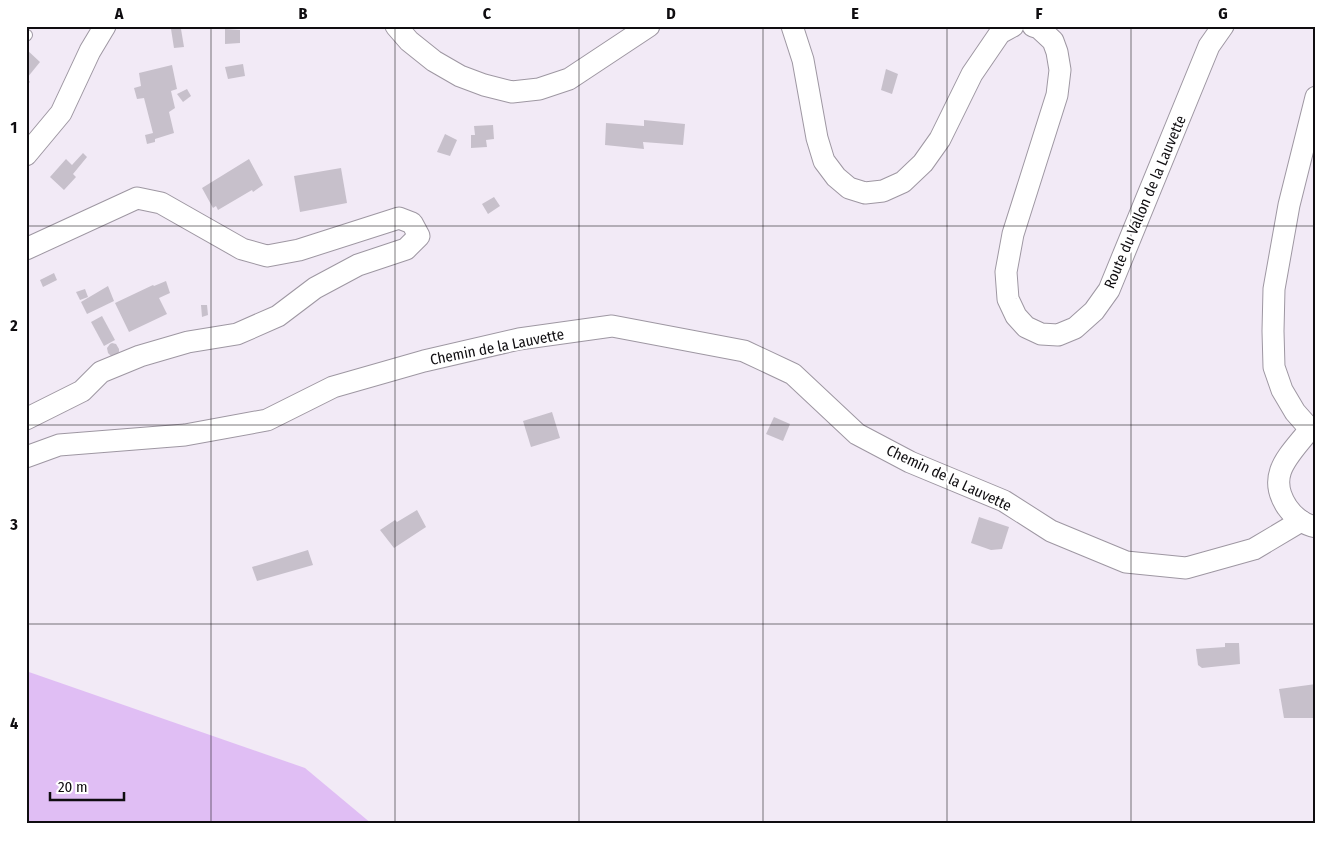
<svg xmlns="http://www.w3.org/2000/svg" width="1342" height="850" viewBox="0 0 1342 850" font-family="'Fira Sans Condensed',sans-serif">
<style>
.green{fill:#e0bef4}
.building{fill:#c7c0cb}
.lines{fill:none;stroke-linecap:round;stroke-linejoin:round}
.lane-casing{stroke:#9e97a2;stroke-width:12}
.street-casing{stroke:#9e97a2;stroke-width:23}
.lane{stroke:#fff;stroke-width:10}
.street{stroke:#fff;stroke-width:21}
.grid{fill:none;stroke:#0f0d10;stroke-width:1;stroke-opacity:0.55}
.labels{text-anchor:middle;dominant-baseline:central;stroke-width:4.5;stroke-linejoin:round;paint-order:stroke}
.street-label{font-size:15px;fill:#0f0d10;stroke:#fff}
.neatline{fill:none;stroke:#0f0d10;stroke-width:2}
.grid-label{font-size:16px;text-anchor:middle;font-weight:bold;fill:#0f0d10}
</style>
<rect width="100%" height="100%" fill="#f2eaf6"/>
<!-- green -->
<polygon class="green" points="26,671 305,768 372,824 26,824"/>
<!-- building -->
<g class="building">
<polygon points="171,29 181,29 184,47 174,48"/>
<polygon points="225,29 240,30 240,43 225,44"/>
<polygon points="26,49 40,62 27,78 30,82 26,86"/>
<polygon points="243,64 245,76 228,79 225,67"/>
<polygon points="172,65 177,89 171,91 175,108 169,112 174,133 155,139 155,142 147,144 145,135 153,133 144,98 137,99 134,88 141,86 139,73"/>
<polygon points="886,69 898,74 892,94 881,90"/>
<polygon points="187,89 191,96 183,102 177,94"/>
<polygon points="644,120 685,124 683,145 643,142 644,149 605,145 606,123 644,126"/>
<polygon points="493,125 494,139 486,140 487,147 471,148 471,135 475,135 474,126"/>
<polygon points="445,134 457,140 450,156 437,152"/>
<polygon points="83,153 87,157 73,174 76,177 64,190 50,177 66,159 72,165"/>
<polygon points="249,159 263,185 253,192 252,190 218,210 216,206 213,208 202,188"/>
<polygon points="341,168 347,203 300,212 294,176"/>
<polygon points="494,197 500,206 488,214 482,204"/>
<polygon points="54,273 57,280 43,287 40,280"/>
<polygon points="166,281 170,293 159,298 167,314 129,332 115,303 153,285 154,286"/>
<polygon points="108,286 114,301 87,314 81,302"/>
<polygon points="85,289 88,297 80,300 76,292"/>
<polygon points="201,305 207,305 208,315 202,317"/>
<polygon points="102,316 115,340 104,346 91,322"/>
<polygon points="112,343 116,344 119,349 119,352 116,355 111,356 108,353 107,348 110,344"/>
<polygon points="552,412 560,438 531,447 523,421"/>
<polygon points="774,417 790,424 783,441 766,434"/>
<polygon points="417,510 426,527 394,548 380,530 395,520 397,522"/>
<polygon points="979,517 1009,527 1002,549 991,550 971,543"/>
<polygon points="308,550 313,565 257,581 252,567"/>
<polygon points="1225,643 1239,643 1240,664 1202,668 1198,665 1196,649 1225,647"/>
<polygon points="1316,684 1316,718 1284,718 1279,689"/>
</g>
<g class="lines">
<defs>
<polyline id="lane" points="26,36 27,35"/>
<g id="street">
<polyline points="396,26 409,41 434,61 460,76 484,85 512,92 539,89 569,79 649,26"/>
<polyline points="792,26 803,60 817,138 824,161 836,177 849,188 865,193 883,191 903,182 923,163 940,139 972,74 1000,33 1013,26"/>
<polyline points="1033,26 1039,28 1053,41 1057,52 1060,70 1057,95 1013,234 1006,272 1008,299 1016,316 1026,327 1041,334 1058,335 1075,328 1094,311 1109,290 1209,46 1223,26"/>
<polyline points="1316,97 1289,205 1274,289 1273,331 1274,367 1282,390 1295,412 1310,429 1316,432"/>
<polyline points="26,155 61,113 90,51 105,26"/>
<polyline points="26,249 137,198 161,203 242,249 267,256 299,250 399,218 412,223 419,236 406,249 358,265 315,288 278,316 237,334 188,342 140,356 101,372 82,391 26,419"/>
<path d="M 1310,429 C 1291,454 1265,474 1287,507 C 1294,517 1305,525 1316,527"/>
<polyline points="26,457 59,445 185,435 267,420 333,387 424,361 519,339 612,326 744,351 793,374 857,434 910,462 1004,501 1051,531 1126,562 1186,568 1254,549 1301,521"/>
</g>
</defs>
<!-- lane casing -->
<use href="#lane" class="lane-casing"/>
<!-- street casing -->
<use href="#street" class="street-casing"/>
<!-- lane -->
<use href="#lane" class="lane"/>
<!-- street -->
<use href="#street" class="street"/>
</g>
<!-- grid -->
<path class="grid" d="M 211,26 L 211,824M 395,26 L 395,824M 579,26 L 579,824M 763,26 L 763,824M 947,26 L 947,824M 1131,26 L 1131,824M 26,226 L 1316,226M 26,425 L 1316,425M 26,624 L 1316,624"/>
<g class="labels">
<!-- street labels -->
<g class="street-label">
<text transform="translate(1145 202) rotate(-67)">Route du Vallon de la Lauvette</text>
<text transform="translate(497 347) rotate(-11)">Chemin de la Lauvette</text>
<text transform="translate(949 478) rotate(25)">Chemin de la Lauvette</text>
</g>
</g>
<!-- border -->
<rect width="1342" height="850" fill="none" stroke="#ffffff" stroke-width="55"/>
<!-- scale -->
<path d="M50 792v8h74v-8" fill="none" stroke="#0f0d10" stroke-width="2.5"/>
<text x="58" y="792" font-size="15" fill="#0f0d10" stroke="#ffffff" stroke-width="4" paint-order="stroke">20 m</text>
<rect x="28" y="28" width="1286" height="794" class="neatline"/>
<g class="grid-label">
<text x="119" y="19">A</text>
<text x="303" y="19">B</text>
<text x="487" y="19">C</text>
<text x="671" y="19">D</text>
<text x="855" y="19">E</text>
<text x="1039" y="19">F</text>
<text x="1223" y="19">G</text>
<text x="14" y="133">1</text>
<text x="14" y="331">2</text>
<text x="14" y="530">3</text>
<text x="14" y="729">4</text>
</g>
</svg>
